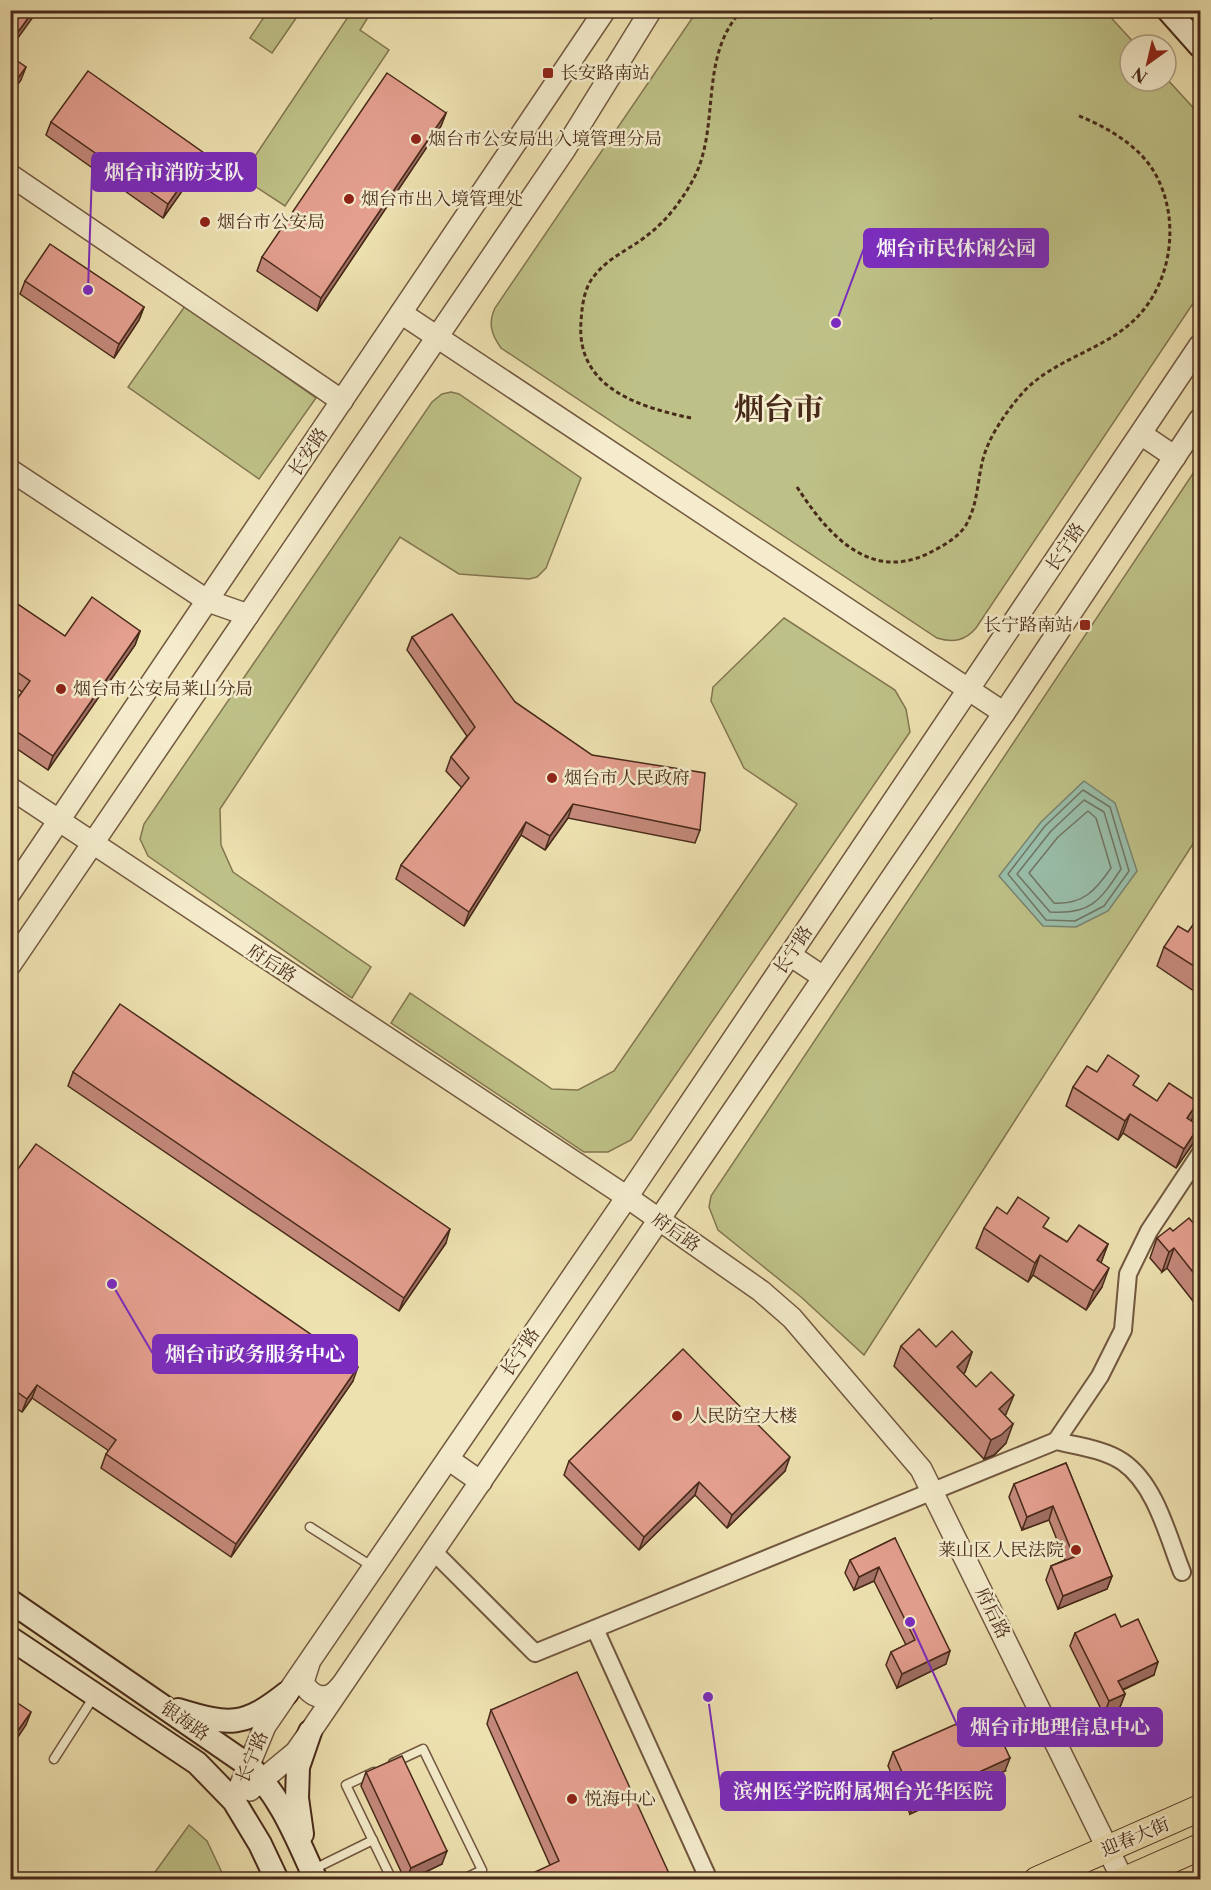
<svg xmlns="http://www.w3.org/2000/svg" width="1211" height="1890" viewBox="0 0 1211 1890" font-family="'Libre Caslon Text','Noto Serif SC',serif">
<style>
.green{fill:#bec187;stroke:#837650;stroke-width:1.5}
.water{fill:#99beaa;stroke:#798370;stroke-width:1.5}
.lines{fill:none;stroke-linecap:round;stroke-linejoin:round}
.shore{stroke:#707462;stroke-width:1.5}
.service-casing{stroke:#725840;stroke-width:11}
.minor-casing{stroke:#725840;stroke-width:20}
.tertiary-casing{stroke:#725840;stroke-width:24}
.secondary-casing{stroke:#482a1a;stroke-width:26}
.primary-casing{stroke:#482a1a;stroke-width:28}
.path{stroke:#482a1a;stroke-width:3;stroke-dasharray:4.5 3;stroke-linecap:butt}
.service{stroke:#f4eccc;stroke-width:8}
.minor{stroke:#f4eccc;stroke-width:16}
.tertiary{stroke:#f4eccc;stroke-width:21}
.secondary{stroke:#f4eccc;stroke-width:22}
.primary{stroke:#eee1b0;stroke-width:26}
.wall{fill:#c4897b;stroke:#482a1a;stroke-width:1.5}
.shaded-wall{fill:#a06f64;stroke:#482a1a;stroke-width:1.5}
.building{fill:#e49f8f;stroke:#482a1a;stroke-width:1.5}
.poi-dot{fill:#8f2418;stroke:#f4eccc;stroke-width:2}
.labels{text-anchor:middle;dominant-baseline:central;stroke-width:5;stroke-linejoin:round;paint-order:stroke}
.poi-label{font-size:18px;fill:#482a1a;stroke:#f4eccc;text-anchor:start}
.street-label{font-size:18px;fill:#482a1a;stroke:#f4eccc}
.town-label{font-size:30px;font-weight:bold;fill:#482a1a;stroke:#f4eccc}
.leader{fill:none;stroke:#7b2cbf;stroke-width:2}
.callout-dot{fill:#7b2cbf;stroke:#f4eccc;stroke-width:2}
.callout{fill:#7b2cbf;stroke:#7b2cbf;stroke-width:2}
.callout-label{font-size:20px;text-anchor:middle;font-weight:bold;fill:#fff}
</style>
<rect width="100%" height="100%" fill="#eee1b0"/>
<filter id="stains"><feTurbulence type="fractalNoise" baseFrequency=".00333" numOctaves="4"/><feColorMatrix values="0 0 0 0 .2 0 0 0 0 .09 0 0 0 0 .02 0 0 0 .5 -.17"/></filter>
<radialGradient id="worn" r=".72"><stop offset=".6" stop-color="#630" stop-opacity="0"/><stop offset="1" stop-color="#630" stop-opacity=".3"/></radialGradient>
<!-- green -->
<g class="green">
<polygon points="268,11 301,11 272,53 250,38"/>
<polygon points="352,11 372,11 360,30 389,50 285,206 241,177"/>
<path d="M 697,11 L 1105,11 L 1136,45 L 1130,45 L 1130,81 L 1166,81 L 1166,78 L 1200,115 L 1200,293 L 976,628 C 965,641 953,643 937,638 L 501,348 C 491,334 488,323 495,308 Z"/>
<polygon points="185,306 316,398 259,479 128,387"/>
<polygon points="451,392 459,394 581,478 546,568 537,577 529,579 459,574 400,537 220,809 221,845 233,872 371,967 352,998 148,856 140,839 144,824 432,402 442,394"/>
<polygon points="1200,463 1200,833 864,1355 801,1297 718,1230 709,1207 711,1196"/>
<polygon points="784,618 895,690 906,709 910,732 631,1140 608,1152 584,1152 391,1023 410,993 552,1089 578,1090 614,1071 797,804 744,768 711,701 713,687"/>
<polygon points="189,1825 207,1841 225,1879 150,1879"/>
</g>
<!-- water -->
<polygon class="water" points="1084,781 1115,803 1137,871 1108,911 1076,927 1043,926 999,876 1041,822"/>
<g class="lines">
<!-- shore -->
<g class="shore">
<polygon points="1083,790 1110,807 1129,871 1104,906 1075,921 1046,920 1008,874 1045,826"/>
<path d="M 1084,800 L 1104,812 L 1121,869 C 1100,901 1090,915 1050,912 L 1017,874 L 1051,831 Z"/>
<path d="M 1088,811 L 1096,818 L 1111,868 C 1096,890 1083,905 1054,903 L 1029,873 L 1058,837 Z"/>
</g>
<defs>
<g id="service">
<polyline points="310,1527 373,1567"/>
<polyline points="54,1759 95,1695"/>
<polyline points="393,1763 423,1749 482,1870 462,1880"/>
<polyline points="374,1772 346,1785 392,1880"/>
<polyline points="314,1869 373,1840"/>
</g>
<g id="minor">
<polyline points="1056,1441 1100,1376 1123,1330 1128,1274 1149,1231 1200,1154"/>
<path d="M 434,1552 L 535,1653 L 1056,1441 C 1077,1446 1104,1449 1123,1462 C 1156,1485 1168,1537 1182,1572"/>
<polyline points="595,1629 709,1880"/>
</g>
<g id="tertiary">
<polyline points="10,175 342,401"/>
<polyline points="401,313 1004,713"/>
<polyline points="1141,434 1175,457"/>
<polyline points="10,470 208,601 248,615"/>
<polyline points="10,788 627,1197 761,1291 792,1318 921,1469 1123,1880"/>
<polyline points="10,893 605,10"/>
<polyline points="790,955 823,977"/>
<polyline points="10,965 565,149 651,10"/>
<polyline points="448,1459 481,1482"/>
<path d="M 309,1663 L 303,1682 C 311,1698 328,1703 340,1687"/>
<polyline points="250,1790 296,1752 310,1732 1004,713 1200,419"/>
<polyline points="234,1801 265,1726 627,1197 1200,345"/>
</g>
<g id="secondary">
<polyline points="1168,10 1200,46"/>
<path d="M 10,1601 L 248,1765 C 281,1796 297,1839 316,1880"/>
<polyline points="10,1638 197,1763 234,1801 260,1844 277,1880"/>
<path d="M 178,1710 C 230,1726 244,1727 287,1693"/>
<polyline points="302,1834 297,1798 298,1767 310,1732"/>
</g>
<g id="primary">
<polyline points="1037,1880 1200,1808"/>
<polyline points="1125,1880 1200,1847"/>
</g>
</defs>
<!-- service casing -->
<use href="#service" class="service-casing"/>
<!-- minor casing -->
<use href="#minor" class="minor-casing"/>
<!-- tertiary casing -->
<use href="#tertiary" class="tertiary-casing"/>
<!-- secondary casing -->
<use href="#secondary" class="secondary-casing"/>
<!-- primary casing -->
<use href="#primary" class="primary-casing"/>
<!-- path -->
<g class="path">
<polyline points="924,10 934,21"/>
<path d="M 691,418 C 639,407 576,388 581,322 C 582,306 584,287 595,275 C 610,256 631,249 649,234 C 667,220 683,199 694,178 C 721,125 698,57 742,10"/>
<path d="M 797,487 C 826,532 868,582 927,554 C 941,547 957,539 966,525 C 978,504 977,482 983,459 C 989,437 1004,415 1019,397 C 1048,361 1097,353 1131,323 C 1173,286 1182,217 1153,170 C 1136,143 1104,126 1077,115"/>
</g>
<!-- service -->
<use href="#service" class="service"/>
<!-- minor -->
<use href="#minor" class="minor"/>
<!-- tertiary -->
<use href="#tertiary" class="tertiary"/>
<!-- secondary -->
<use href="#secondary" class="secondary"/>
<!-- primary -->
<use href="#primary" class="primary"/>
</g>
<!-- wall -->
<g class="wall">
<polygon points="446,113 441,126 317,311 257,271 262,257"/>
<polygon points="51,122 199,167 163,218 46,135"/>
<polygon points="25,281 144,307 139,320 114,358 20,294"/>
<polygon points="10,599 65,636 140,631 135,645 48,770 10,744 10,709 22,692 10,684"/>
<polygon points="412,637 515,702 700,830 695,843 568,818 545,850 521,835 464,926 396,879 401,865 462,788 446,771 451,757 467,736 407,650"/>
<polygon points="1200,917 1200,995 1157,966 1164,947 1188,932"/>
<polygon points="73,1072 446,1243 399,1311 68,1086"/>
<polygon points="1097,1072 1136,1087 1157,1101 1191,1120 1192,1145 1176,1168 1123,1133 1118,1140 1066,1106 1073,1087"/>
<polygon points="10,1180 353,1381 231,1557 101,1468 106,1454 109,1451 32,1398 22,1412 10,1404"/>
<polygon points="1007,1214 1046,1229 1067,1242 1108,1244 1101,1262 1102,1287 1086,1310 1033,1275 1028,1282 976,1248 984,1228"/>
<polygon points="1200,1229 1200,1310 1167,1268 1162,1272 1150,1258 1157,1238 1173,1231 1199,1230"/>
<polygon points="901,1346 936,1347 972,1352 965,1372 963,1374 976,1387 1006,1414 1005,1416 1006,1443 994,1455 984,1459 894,1366"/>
<polygon points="569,1461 785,1471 727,1528 695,1495 639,1550 564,1475"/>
<polygon points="1066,1463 1112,1576 1107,1589 1058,1609 1046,1580 1051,1566 1065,1560 1049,1520 1022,1530 1009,1497 1014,1484"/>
<polygon points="895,1538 946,1664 897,1688 886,1665 891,1652 906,1645 874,1581 854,1590 845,1573 850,1560"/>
<polygon points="1121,1627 1154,1675 1123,1690 1125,1694 1120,1707 1104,1715 1070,1646 1075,1633"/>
<polygon points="491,1710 672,1880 550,1865 487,1724"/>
<polygon points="893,1752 1005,1771 910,1814 888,1766"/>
<polygon points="366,1772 442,1864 409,1880 405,1880 361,1786"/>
</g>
<!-- shaded-wall -->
<g class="shaded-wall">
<polygon points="34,10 38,10 10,49 10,43"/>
<polygon points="26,67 21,80 10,95 10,89"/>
<polygon points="446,113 441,126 317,311 321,298"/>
<polygon points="204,153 199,167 163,218 168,204"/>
<polygon points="144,307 139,320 114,358 119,344"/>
<polygon points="140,631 135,645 48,770 53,756"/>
<polygon points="573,804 568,818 545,850 550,836"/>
<polygon points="526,822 521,835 464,926 469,912"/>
<polygon points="1198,1102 1191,1122 1187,1118"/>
<polygon points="1130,1114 1123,1133 1118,1140 1125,1121"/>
<polygon points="1199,1126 1192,1145 1176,1168 1184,1149"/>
<polygon points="450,1229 446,1243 399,1311 404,1298"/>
<polygon points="1108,1244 1101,1263 1097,1260"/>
<polygon points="1174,1248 1167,1268 1162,1272 1169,1252"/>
<polygon points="1040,1255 1033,1275 1028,1282 1035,1263"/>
<polygon points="1109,1268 1102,1287 1086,1310 1094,1291"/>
<polygon points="972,1352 965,1372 950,1387 957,1367"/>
<polygon points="358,1367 353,1381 231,1557 236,1544"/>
<polygon points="37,1385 32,1398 22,1412 27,1399"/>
<polygon points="1014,1395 1006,1414 992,1429 999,1409"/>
<polygon points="1013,1424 1006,1443 994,1455 984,1459 991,1440"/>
<polygon points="790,1457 785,1471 727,1528 732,1515"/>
<polygon points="699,1482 695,1495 639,1550 644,1537"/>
<polygon points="1053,1506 1049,1520 1022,1530 1027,1517"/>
<polygon points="879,1567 874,1581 854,1590 859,1577"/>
<polygon points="1112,1576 1107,1589 1058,1609 1063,1596"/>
<polygon points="950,1651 946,1664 897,1688 902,1674"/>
<polygon points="1158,1662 1154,1675 1113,1694 1118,1681"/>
<polygon points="1125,1694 1120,1707 1104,1715 1109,1701"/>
<polygon points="31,1712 26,1725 10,1749 10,1742"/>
<polygon points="1010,1758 1005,1771 910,1814 915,1801"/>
<polygon points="447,1851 442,1864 409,1880 406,1880 411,1868"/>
</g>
<!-- building -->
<g class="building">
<polygon points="10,10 34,10 10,43"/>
<polygon points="10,56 26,67 10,89"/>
<polygon points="88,71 204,153 168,204 51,122"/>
<polygon points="387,73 446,113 321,298 262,257"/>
<polygon points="50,244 144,307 119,344 25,281"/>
<polygon points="92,597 140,631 53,756 10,727 10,709 30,681 10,667 10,599 65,636"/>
<polygon points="452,614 515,702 592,755 705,773 700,830 573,804 550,836 526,822 469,912 401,865 469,778 451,757 475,727 412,637"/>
<polygon points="1199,916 1200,917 1200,970 1164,947 1178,926 1188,932"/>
<polygon points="120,1004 450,1229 404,1298 73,1072"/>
<polygon points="1108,1055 1139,1076 1133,1085 1157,1101 1169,1083 1198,1102 1187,1118 1199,1126 1184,1149 1130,1114 1125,1121 1073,1087 1087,1066 1097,1072"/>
<polygon points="36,1144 358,1367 236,1544 106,1454 116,1440 37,1385 27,1399 10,1387 10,1180"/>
<polygon points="1018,1197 1049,1218 1043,1227 1067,1242 1079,1225 1108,1244 1097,1260 1109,1268 1094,1291 1040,1255 1035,1263 984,1228 997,1207 1007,1214"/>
<polygon points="1189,1218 1199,1230 1200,1229 1200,1281 1174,1248 1169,1252 1157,1238 1170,1228 1173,1231"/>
<polygon points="919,1329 936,1347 952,1331 972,1352 957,1367 976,1387 991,1372 1014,1395 999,1409 1013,1424 1001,1435 991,1440 901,1346"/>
<polygon points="683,1349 790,1457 732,1515 699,1482 644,1537 569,1461"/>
<polygon points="1066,1463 1112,1576 1063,1596 1051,1566 1074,1557 1053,1506 1027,1517 1014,1484"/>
<polygon points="895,1538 950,1651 902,1674 891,1652 915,1640 879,1567 859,1577 850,1560"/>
<polygon points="1115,1614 1121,1627 1138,1619 1158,1662 1118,1681 1125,1694 1109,1701 1075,1633"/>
<polygon points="577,1672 672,1880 518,1880 559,1861 491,1710"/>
<polygon points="10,1698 31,1712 10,1742"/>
<polygon points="988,1710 1010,1758 915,1801 893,1752"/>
<polygon points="402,1756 447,1851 411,1868 366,1772"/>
</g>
<!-- markers -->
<g class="poi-dot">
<rect x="542" y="67" width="12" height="12" rx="3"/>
<circle cx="416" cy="139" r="6"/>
<circle cx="349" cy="199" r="6"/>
<circle cx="205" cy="222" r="6"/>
<rect x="1079" y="619" width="12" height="12" rx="3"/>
<circle cx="61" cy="689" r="6"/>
<circle cx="552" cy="778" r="6"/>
<circle cx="677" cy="1416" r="6"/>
<circle cx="1076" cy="1550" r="6"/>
<circle cx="572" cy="1799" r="6"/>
</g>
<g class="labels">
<!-- poi labels -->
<g class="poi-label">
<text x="560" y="73">长安路南站</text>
<text x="428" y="139">烟台市公安局出入境管理分局</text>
<text x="361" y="199">烟台市出入境管理处</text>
<text x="217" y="222">烟台市公安局</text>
<text x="1073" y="625" text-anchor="end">长宁路南站</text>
<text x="73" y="689">烟台市公安局莱山分局</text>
<text x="564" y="778">烟台市人民政府</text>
<text x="689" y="1416">人民防空大楼</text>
<text x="1064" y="1550" text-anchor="end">莱山区人民法院</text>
<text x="584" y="1799">悦海中心</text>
</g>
<!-- street labels -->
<g class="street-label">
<text transform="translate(308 452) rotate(-56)">长安路</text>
<text transform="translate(1065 547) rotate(-56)">长宁路</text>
<text transform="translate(793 950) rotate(-56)">长宁路</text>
<text transform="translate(272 963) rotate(33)">府后路</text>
<text transform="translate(676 1232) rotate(35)">府后路</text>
<text transform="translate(520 1352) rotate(-56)">长宁路</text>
<text transform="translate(993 1613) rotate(64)">府后路</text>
<text transform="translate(185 1721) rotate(35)">银海路</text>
<text transform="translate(252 1757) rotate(-67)">长宁路</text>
<text transform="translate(1135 1837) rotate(-23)">迎春大街</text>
</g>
<!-- town labels -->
<g class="town-label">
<text x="779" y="408">烟台市</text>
</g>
</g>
<!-- callouts -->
<path class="leader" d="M88 290L92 172M836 323L864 248M112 1284L153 1354M910 1622L958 1727M708 1697L721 1791"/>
<g class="callout-dot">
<circle cx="88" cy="290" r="6"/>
<circle cx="836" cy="323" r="6"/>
<circle cx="112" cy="1284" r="6"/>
<circle cx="910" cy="1622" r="6"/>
<circle cx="708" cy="1697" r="6"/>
</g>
<g class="callout">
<rect x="92" y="153" width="164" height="38" rx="6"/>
<rect x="864" y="229" width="184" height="38" rx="6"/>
<rect x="153" y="1335" width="204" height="38" rx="6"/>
<rect x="958" y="1708" width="204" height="38" rx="6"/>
<rect x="721" y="1772" width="284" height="38" rx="6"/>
</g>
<g class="callout-label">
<text x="174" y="179">烟台市消防支队</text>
<text x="956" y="255">烟台市民休闲公园</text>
<text x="255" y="1361">烟台市政务服务中心</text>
<text x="1060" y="1734">烟台市地理信息中心</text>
<text x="863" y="1798">滨州医学院附属烟台光华医院</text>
</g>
<!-- margin -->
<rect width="1211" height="1890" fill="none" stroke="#eee1b0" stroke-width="36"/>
<rect x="12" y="12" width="1187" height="1866" fill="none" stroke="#482a1a" stroke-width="3"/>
<rect x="18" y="18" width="1175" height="1854" fill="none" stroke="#482a1a" stroke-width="1.5"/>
<!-- north arrow -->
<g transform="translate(1148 63) rotate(214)"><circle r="28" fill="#f4eccc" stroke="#af9e85" stroke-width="1.5"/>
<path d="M0-4.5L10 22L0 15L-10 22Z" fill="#8f2418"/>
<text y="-9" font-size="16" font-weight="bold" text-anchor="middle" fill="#482a1a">N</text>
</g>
<rect width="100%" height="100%" filter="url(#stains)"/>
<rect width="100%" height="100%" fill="url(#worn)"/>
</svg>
